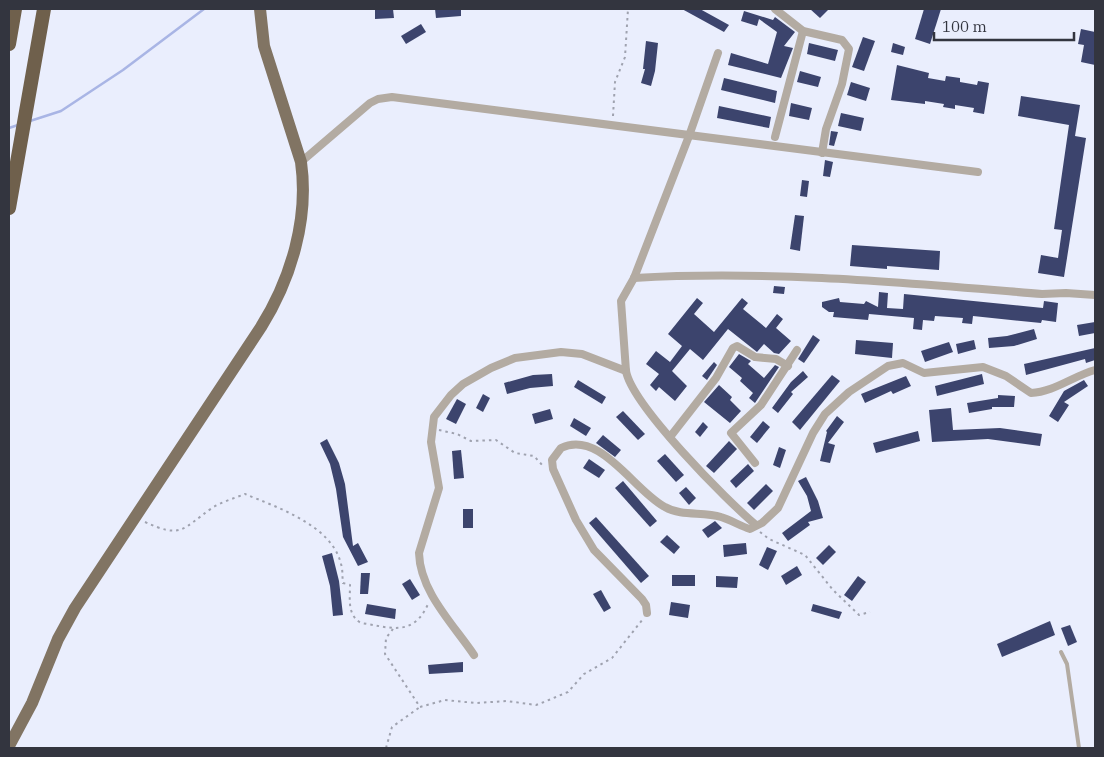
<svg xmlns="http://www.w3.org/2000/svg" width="1104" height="757" viewBox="0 0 1104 757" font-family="'IBM Plex Serif',serif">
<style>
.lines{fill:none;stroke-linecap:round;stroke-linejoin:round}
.stream{stroke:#a9b5e5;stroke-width:2.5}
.building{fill:#3c446d}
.path{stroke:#9fa2af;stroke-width:2;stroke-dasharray:2.5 4;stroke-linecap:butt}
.service{stroke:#b3aba2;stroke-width:4}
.minor{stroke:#b3aba2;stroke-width:8}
.primary{stroke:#817463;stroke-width:12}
.motorway{stroke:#6f604c;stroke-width:14}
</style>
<rect width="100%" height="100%" fill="#eaeefd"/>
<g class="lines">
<!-- stream -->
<g class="stream">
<polyline points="30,121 61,111 123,70 204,9"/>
<polyline points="9,128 18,125"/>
</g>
</g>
<!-- building -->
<g class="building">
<polygon points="375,9 393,9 394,18 375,19"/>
<polygon points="435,9 461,9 461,16 436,18"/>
<polygon points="682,9 700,9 729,25 724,32"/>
<polygon points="810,9 829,9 820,18"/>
<polygon points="924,9 941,9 930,44 915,39"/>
<polygon points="744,11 773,20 775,17 795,32 784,46 793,48 781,78 728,65 731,53 768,64 777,32 759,19 757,26 741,21"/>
<polygon points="421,24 426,32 406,44 401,36"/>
<polygon points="1081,29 1095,32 1095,65 1081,62 1084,45 1078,44"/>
<polygon points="863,37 875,41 864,71 852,67"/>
<polygon points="646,41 658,43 655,71 651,86 641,83 645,69 643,69"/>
<polygon points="809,43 838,50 835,61 807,54"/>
<polygon points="893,43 905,47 903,55 891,52"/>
<polygon points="897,65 929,73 928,78 945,81 946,76 960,78 960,82 977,85 978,81 989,83 984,114 973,112 974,108 955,105 955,109 943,107 944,104 925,101 925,104 891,100"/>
<polygon points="800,71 821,77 818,87 797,82"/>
<polygon points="724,78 777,91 775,103 721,90"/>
<polygon points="851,82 870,88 866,101 847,95"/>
<polygon points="1021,96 1080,105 1075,136 1086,138 1064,277 1038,273 1041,255 1058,258 1062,230 1054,229 1069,125 1018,116"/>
<polygon points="791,103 812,108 809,120 789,116"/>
<polygon points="719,106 771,117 769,128 717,118"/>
<polygon points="841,113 864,118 861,131 838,126"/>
<polygon points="831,131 838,132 834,146 829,145"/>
<polygon points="825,160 833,162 830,177 823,176"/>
<polygon points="802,180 809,181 807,197 800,196"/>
<polygon points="795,215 804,216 800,251 790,249"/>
<polygon points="852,245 940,251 939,270 887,266 887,269 850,266"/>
<polygon points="774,286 785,287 784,294 773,293"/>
<polygon points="879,292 888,293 887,308 903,309 904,294 1043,308 1044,301 1058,303 1056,322 1042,320 1041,323 973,316 972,324 962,323 963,318 935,316 934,321 923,320 922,330 913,329 914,318 869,314 868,320 833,317 834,312 829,312 822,307 822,302 839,298 840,302 864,304 866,301 878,307"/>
<polygon points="697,298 703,303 694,314 714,332 742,298 748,303 743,309 766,328 777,314 783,319 776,328 791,341 779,354 774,353 764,344 757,352 728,329 703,360 690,349 672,371 687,386 675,401 659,387 656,391 650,385 659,374 646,364 656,351 670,362 682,346 668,334"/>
<polygon points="1095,322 1095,333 1079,336 1077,325"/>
<polygon points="1034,329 1037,339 1014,346 989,348 988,338 1007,336"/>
<polygon points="813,335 820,340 804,363 798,359"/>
<polygon points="856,340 893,343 892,358 855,354"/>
<polygon points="974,340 976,349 958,354 956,344"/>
<polygon points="949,342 953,352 925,362 921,351"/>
<polygon points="1095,348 1095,360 1086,363 1085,359 1026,375 1024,364"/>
<polygon points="739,354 751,361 748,364 764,378 775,365 779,367 755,403 749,398 753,393 740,381 742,378 729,367"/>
<polygon points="714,362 717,365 707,380 702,376"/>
<polygon points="803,371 808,377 791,392 793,394 778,413 772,408 791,382"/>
<polygon points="552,374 553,386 530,388 507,394 504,383 533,375"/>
<polygon points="982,374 984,384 937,396 935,386"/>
<polygon points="832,375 840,381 800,430 792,422"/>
<polygon points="906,376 911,386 893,394 891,391 865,403 861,394"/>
<polygon points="578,380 606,397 602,404 574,387"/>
<polygon points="1084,380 1088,386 1064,402 1069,405 1058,422 1049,416 1064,391"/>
<polygon points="719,385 732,397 730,400 741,411 730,423 704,402"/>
<polygon points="483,394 490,398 483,412 476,408"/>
<polygon points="998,395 1015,396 1014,407 992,407 992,409 969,413 967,403 998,398"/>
<polygon points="457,399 466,404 456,424 446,419"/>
<polygon points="951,408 953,430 1000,428 1042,434 1040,446 988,439 932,442 929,410"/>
<polygon points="550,409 553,419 535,424 532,414"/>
<polygon points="623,411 645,434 638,440 616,417"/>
<polygon points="837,416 844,422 828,443 835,445 830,463 820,461 827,432 826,431"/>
<polygon points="574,418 591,428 586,436 570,426"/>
<polygon points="763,421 770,427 757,443 750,437"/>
<polygon points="703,422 708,427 700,437 695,432"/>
<polygon points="918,431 920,441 876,453 873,443"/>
<polygon points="603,435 621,450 615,457 596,443"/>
<polygon points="327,439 339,463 345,484 353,546 358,543 368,562 358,566 343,537 336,489 330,464 320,443"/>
<polygon points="729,441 737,449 714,473 706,466"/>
<polygon points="779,447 786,450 780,468 773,465"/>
<polygon points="461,450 464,478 454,479 452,451"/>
<polygon points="665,454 684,475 676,482 657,461"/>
<polygon points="589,459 605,470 599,478 583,468"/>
<polygon points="748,464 754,471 736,488 730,481"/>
<polygon points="806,477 818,501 823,518 808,522 810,525 788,541 782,533 811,511 807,496 798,481"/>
<polygon points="623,481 657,521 650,527 615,488"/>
<polygon points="766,484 773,491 754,510 747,503"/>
<polygon points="686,487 696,498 689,505 679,493"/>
<rect x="463" y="509" width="10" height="19"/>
<polygon points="596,517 649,576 641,583 589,523"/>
<polygon points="715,521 722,528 708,538 702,530"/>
<polygon points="667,535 680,547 674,554 660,542"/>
<polygon points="746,543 747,554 724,557 723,545"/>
<polygon points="829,545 836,552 823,565 816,558"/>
<polygon points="767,547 777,551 768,570 759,565"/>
<polygon points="332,553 339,581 343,615 333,616 330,586 322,556"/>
<polygon points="797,566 802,575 786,585 781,576"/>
<polygon points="361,573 370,573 368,594 360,594"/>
<rect x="672" y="575" width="23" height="11"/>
<polygon points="716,576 738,577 737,588 716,587"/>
<polygon points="858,576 866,582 852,601 844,595"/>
<polygon points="410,579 420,595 412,600 402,584"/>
<polygon points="601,590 611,608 604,612 593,594"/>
<polygon points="671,602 690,605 688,618 669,615"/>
<polygon points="367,604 396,609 395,619 365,614"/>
<polygon points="813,604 842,612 839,619 811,611"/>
<polygon points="1050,621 1055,635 1002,657 997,644"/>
<polygon points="1070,625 1077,642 1068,646 1061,628"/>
<polygon points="463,662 463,672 429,674 428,665"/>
</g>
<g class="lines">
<!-- path -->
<g class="path">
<polyline points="613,116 615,82 625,57 628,9"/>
<polyline points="439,430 457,434 471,441 496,440 515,453 534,456 543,466"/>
<path d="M 145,522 C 182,539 182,529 212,508 C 221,502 235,498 245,494 C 276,507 332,525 341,564 C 343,570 342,576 343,583 L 350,585 C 350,599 347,615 361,623 C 389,627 413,638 428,604"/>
<polyline points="760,532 769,539 805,555 833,590 859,615 870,612"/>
<polyline points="393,629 386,638 385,654 420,707 445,700 476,703 507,701 536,705 544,702 568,692 584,674 612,658 643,619"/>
<polyline points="386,748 392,727 420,707"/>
</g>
<!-- service -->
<polyline class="service" points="1061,652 1067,664 1079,748"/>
<!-- minor -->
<g class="minor">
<polyline points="775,9 803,31 842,40 849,49 842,84 826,129 822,153"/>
<path d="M 718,53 L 689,136 L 634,278 L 621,301 L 626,371 C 632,405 727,501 756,525"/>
<polyline points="775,137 803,31"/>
<polyline points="301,162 370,103 378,99 392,97 978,172"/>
<path d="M 634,278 C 770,270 907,283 1042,294 L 1066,293 L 1095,295"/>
<polyline points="670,437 716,378 733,348 737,346 755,357 776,359 788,366"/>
<polyline points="755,463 731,433 761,405 797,350"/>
<path d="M 647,613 L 646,605 L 642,599 L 594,550 L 576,520 L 553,469 L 552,460 L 561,448 C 600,429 634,491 665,507 C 682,517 703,511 721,517 C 731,520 740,526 750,529 L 762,523 L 778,508 L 813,433 L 825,414 L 849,392 L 888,366 L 903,363 L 924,373 L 983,367 L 1006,376 L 1031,393 C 1054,392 1073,376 1095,370"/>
<path d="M 474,655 C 454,625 420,592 419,553 L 439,488 L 431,442 L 434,417 L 451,395 L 463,384 L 491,368 L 515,358 L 561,352 L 582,354 L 626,371"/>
</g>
<!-- primary -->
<path class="primary" d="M 9,746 L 32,703 L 58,639 L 75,608 L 261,327 C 291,279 309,219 301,162 L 264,46 L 260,9"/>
<!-- motorway -->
<g class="motorway">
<polyline points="9,44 15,9"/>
<polyline points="9,208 44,9"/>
</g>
</g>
<!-- border -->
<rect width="1104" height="757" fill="none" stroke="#33353f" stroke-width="20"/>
<!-- scale -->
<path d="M934 32v8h140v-8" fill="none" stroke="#33353f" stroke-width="2.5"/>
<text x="942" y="32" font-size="15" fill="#33353f" stroke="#eaeefd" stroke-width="4" paint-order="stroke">100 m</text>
</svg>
